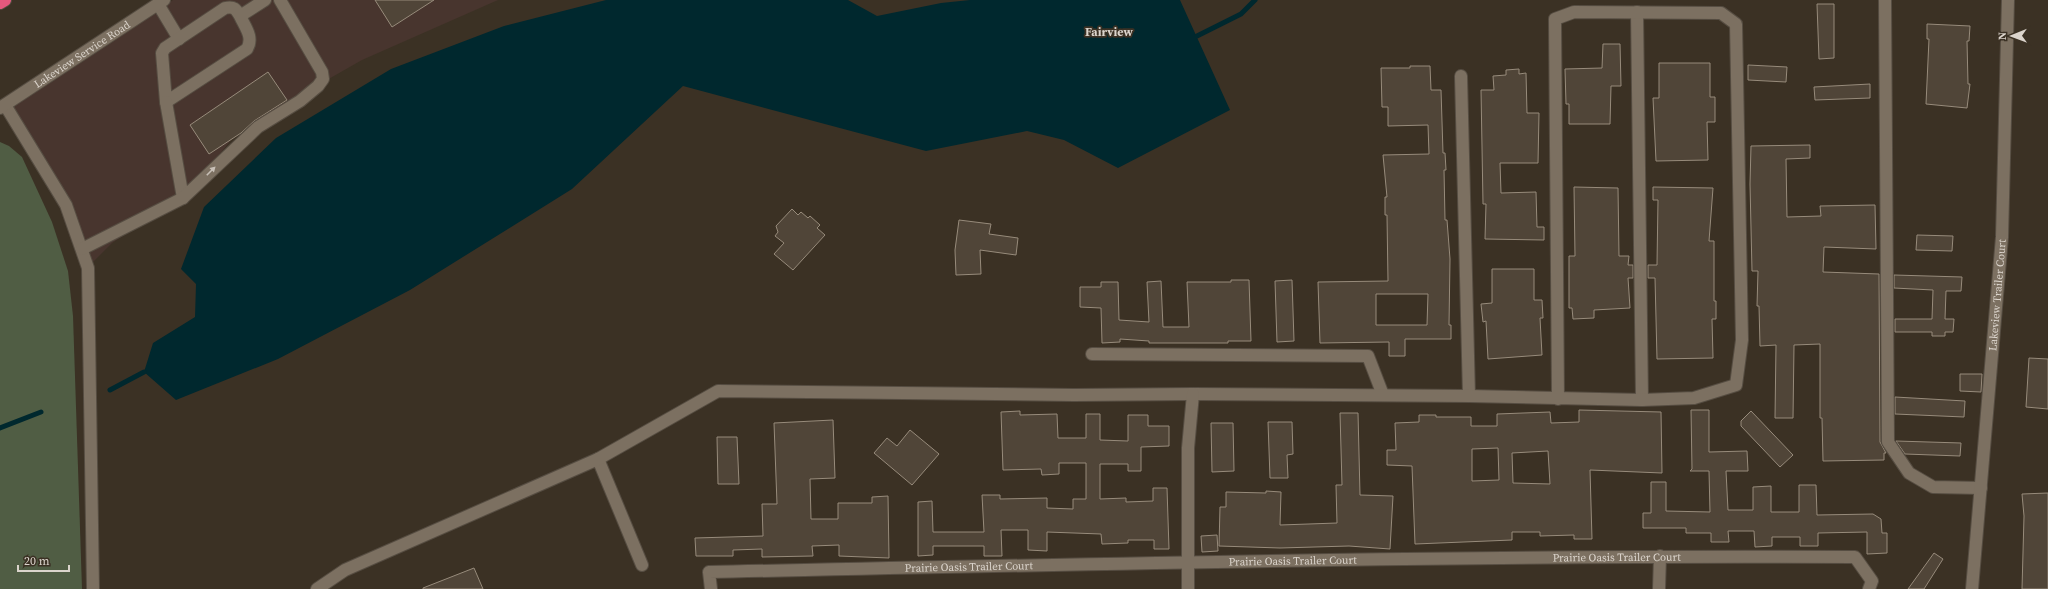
<svg xmlns="http://www.w3.org/2000/svg" width="2048" height="589" viewBox="0 0 2048 589" font-family="'Source Serif 4',serif">
<style>
.commercial{fill:#48352e}
.green{fill:#505d44}
.water{fill:#00282e}
.lines{fill:none;stroke-linecap:round;stroke-linejoin:round}
.stream{stroke:#00282e;stroke-width:5}
.building{fill:#504538;stroke:#978b7b;fill-rule:evenodd}
.minor-casing{stroke:#564d42;stroke-width:14}
.highway-casing{stroke:#564d42;stroke-width:14}
.minor{stroke:#7c7061;stroke-width:12}
.highway{stroke:#e5587d;stroke-width:12}
.oneway{fill:#c8c0b7}
.labels{text-anchor:middle;dominant-baseline:central;stroke-width:3.5;stroke-linejoin:round;paint-order:stroke}
.street-label{font-size:11px;fill:#dbd4cc;stroke:#3b3124}
.neighbourhood-label{font-size:12px;font-weight:bold;fill:#dbd4cc;stroke:#3b3124}
</style>
<rect width="100%" height="100%" fill="#3b3124"/>
<!-- commercial -->
<polygon class="commercial" points="173,0 498,0 362,60 239,130 187,195 112,243 89,266 70,208 9,105"/>
<!-- green -->
<polygon class="green" points="0,142 9,146 22,157 52,222 68,271 73,316 82,589 0,589"/>
<!-- water -->
<polygon class="water" points="606,0 848,0 877,16 941,3 970,0 1180,0 1230,110 1118,168 1064,140 1027,131 926,151 683,86 572,189 410,290 278,359 176,400 144,372 153,343 195,317 196,284 181,269 204,207 276,138 391,69 504,26"/>
<g class="lines">
<!-- stream -->
<g class="stream">
<polyline points="1197,36 1241,14 1255,0"/>
<polyline points="110,390 144,372"/>
<polyline points="0,428 41,412"/>
</g>
</g>
<!-- building -->
<g class="building">
<polygon points="375,0 434,0 392,27"/>
<polygon points="1817,4 1834,4 1834,58 1819,59"/>
<polygon points="1927,24 1970,26 1969,41 1967,41 1968,84 1970,84 1967,108 1926,104 1929,39 1927,39"/>
<polygon points="1603,44 1620,44 1621,86 1611,86 1610,124 1569,124 1569,104 1566,104 1565,69 1602,68"/>
<polygon points="1659,63 1710,63 1710,97 1715,97 1715,122 1707,122 1708,160 1656,161 1653,98 1659,98"/>
<polygon points="1748,65 1787,67 1786,82 1748,80"/>
<path d="M 1410,66 L 1430,66 L 1431,90 L 1441,90 L 1443,153 L 1445,153 L 1446,170 L 1444,170 L 1445,220 L 1447,220 L 1450,259 L 1449,325 L 1451,325 L 1451,339 L 1405,339 L 1405,356 L 1389,356 L 1389,342 L 1320,343 L 1318,282 L 1388,281 L 1387,215 L 1385,215 L 1385,197 L 1387,197 L 1383,155 L 1429,154 L 1428,125 L 1388,126 L 1388,107 L 1382,107 L 1381,68 L 1410,68 ZM 1376,294 L 1428,294 L 1427,325 L 1376,325 Z"/>
<polygon points="1519,69 1519,74 1526,73 1527,113 1539,113 1538,163 1500,163 1501,193 1536,192 1537,227 1544,227 1544,240 1485,239 1486,204 1483,204 1481,90 1494,90 1493,76 1506,75 1506,70"/>
<polygon points="268,72 287,100 254,121 241,133 209,154 190,125"/>
<polygon points="1870,84 1870,98 1815,100 1814,87"/>
<polygon points="1810,145 1810,158 1786,159 1787,217 1821,216 1820,206 1875,205 1876,249 1824,247 1823,272 1879,274 1880,442 1886,453 1884,453 1884,460 1823,461 1822,418 1820,418 1820,344 1794,345 1793,418 1775,418 1776,345 1760,346 1759,306 1757,306 1758,271 1752,271 1750,184 1751,146"/>
<polygon points="1574,187 1618,188 1619,256 1629,256 1628,265 1633,265 1633,278 1628,278 1630,308 1594,310 1594,318 1573,319 1572,308 1569,308 1569,256 1575,256"/>
<polygon points="1653,187 1713,188 1709,241 1714,241 1714,301 1716,301 1716,319 1712,319 1713,358 1657,359 1655,278 1648,278 1648,265 1657,265 1658,200 1653,200"/>
<polygon points="792,209 798,215 801,212 808,218 810,216 820,225 817,228 825,235 793,270 774,254 784,243 775,236 778,232 776,226"/>
<polygon points="959,220 991,224 989,234 1018,238 1016,255 980,250 981,274 956,275 955,250"/>
<polygon points="1917,235 1953,236 1952,251 1916,250"/>
<polygon points="1492,269 1534,269 1534,300 1542,300 1543,318 1540,318 1542,355 1488,359 1486,321 1483,322 1481,304 1492,303"/>
<polygon points="1894,275 1962,277 1961,291 1946,291 1945,319 1954,319 1953,332 1945,332 1945,336 1932,336 1932,332 1895,332 1895,319 1932,319 1933,290 1894,288"/>
<polygon points="1231,280 1249,280 1251,341 1228,341 1228,343 1149,343 1149,341 1120,339 1120,342 1102,343 1101,308 1080,307 1080,287 1101,287 1101,282 1118,282 1119,320 1149,322 1147,282 1161,281 1163,327 1189,327 1187,282 1231,282"/>
<polygon points="1292,280 1294,341 1277,342 1275,281"/>
<polygon points="2029,358 2048,359 2048,409 2026,407"/>
<polygon points="1960,374 1982,374 1981,392 1960,391"/>
<polygon points="1895,397 1965,401 1964,417 1895,414"/>
<path d="M 1579,410 L 1661,412 L 1662,473 L 1590,470 L 1592,539 L 1574,539 L 1574,535 L 1540,536 L 1540,532 L 1512,532 L 1512,540 L 1415,544 L 1412,466 L 1387,465 L 1387,450 L 1396,450 L 1395,423 L 1419,422 L 1419,415 L 1436,415 L 1436,417 L 1471,417 L 1471,426 L 1497,426 L 1497,414 L 1550,412 L 1551,423 L 1579,422 ZM 1498,448 L 1499,480 L 1472,481 L 1472,449 ZM 1548,451 L 1550,484 L 1513,483 L 1512,453 Z"/>
<polygon points="1691,410 1709,410 1709,452 1747,451 1748,471 1726,471 1728,510 1753,510 1753,487 1771,486 1771,512 1799,512 1799,485 1816,485 1817,515 1873,514 1881,519 1882,533 1887,533 1887,553 1867,554 1867,532 1818,533 1818,546 1800,546 1800,537 1772,537 1772,546 1755,547 1754,531 1728,531 1729,542 1711,542 1711,533 1686,533 1686,528 1643,528 1643,513 1651,513 1651,482 1666,482 1666,511 1710,512 1709,471 1690,471 1692,469"/>
<polygon points="1020,411 1020,415 1057,414 1058,438 1086,438 1086,414 1100,414 1100,440 1128,441 1128,415 1148,415 1148,426 1169,426 1169,446 1141,447 1141,471 1128,471 1128,464 1100,464 1100,499 1126,498 1126,502 1153,501 1153,488 1167,488 1169,549 1154,549 1154,540 1128,540 1128,543 1102,544 1101,534 1047,532 1047,551 1028,550 1028,530 1001,530 1002,556 984,556 984,546 933,546 933,555 918,556 918,502 932,501 933,532 984,532 982,495 1000,495 1000,499 1047,498 1047,508 1073,509 1073,499 1086,499 1086,463 1059,463 1059,474 1042,475 1041,469 1003,470 1001,412"/>
<polygon points="1751,411 1793,455 1780,467 1741,426 1741,421"/>
<polygon points="1340,413 1358,413 1360,495 1393,496 1390,549 1349,546 1280,548 1219,546 1220,507 1226,507 1226,492 1266,493 1266,491 1281,492 1280,525 1337,523 1336,485 1342,485"/>
<polygon points="833,420 835,478 810,479 811,519 838,519 838,503 872,503 872,497 888,496 889,558 839,556 839,545 812,546 813,556 762,557 762,549 733,550 733,556 696,556 695,538 763,536 762,504 777,504 774,423"/>
<polygon points="1268,422 1292,422 1293,454 1287,455 1288,478 1270,478"/>
<polygon points="1211,423 1233,423 1234,471 1212,472"/>
<polygon points="910,430 939,454 912,485 874,453 887,438 897,446"/>
<polygon points="717,437 737,437 739,484 718,484"/>
<polygon points="1896,441 1961,443 1960,456 1905,454"/>
<polygon points="2048,493 2048,589 2022,589 2024,516 2022,494"/>
<polygon points="1217,535 1218,551 1202,552 1201,536"/>
<polygon points="1934,553 1943,559 1924,589 1908,589"/>
<polygon points="474,568 483,589 423,589 423,588"/>
</g>
<g class="lines">
<defs>
<g id="minor">
<polyline points="1885,0 1888,442 1909,473 1933,487 1981,488"/>
<polyline points="158,4 179,39"/>
<polyline points="1637,12 1642,400"/>
<path d="M 240,16 C 236,9 234,6 225,8 L 165,48 L 162,53 L 166,102 L 247,49 C 254,37 245,27 240,16 L 265,0"/>
<polyline points="1461,76 1469,396"/>
<polyline points="166,102 183,198"/>
<polyline points="5,105 66,205 88,268 93,589"/>
<path id="s1" d="M 0,108 L 164,0"/>
<polyline points="82,249 183,198 258,127 300,101 318,86 323,79 322,72 280,0"/>
<polyline points="1092,354 1368,356 1383,395"/>
<polyline points="598,459 642,565"/>
<polyline points="317,589 345,570 598,459 718,391 1074,395 1193,394 1469,396 1642,400 1694,398 1736,385 1742,340 1736,24 1721,13 1574,12 1555,19 1558,399"/>
<path id="s2" d="M 711,589 L 709,572 C 1091,564 1473,555 1855,557 L 1872,581 L 1869,589"/>
<polyline points="1188,589 1188,448 1193,394"/>
<polyline points="1659,589 1660,556"/>
<path id="s3" d="M 1972,589 L 2002,237 L 2008,0"/>
</g>
<polyline id="highway" points="0,3 5,0"/>
</defs>
<!-- minor casing -->
<use href="#minor" class="minor-casing"/>
<!-- highway casing -->
<use href="#highway" class="highway-casing"/>
<!-- minor -->
<use href="#minor" class="minor"/>
<!-- highway -->
<use href="#highway" class="highway"/>
</g>
<!-- one-way arrows -->
<defs><path id="oneway-solid" d="M-6-.8H1V-3.2L6.5 0L1 3.2V.8H-6Z"/></defs>
<use class="oneway" href="#oneway-solid" transform="translate(211 171) rotate(-45)"/>
<g class="labels">
<!-- street labels -->
<g class="street-label">
<text stroke="none"><textPath href="#s1" startOffset="98">Lakeview Service Road</textPath></text>
<text stroke="none"><textPath href="#s3" startOffset="295">Lakeview Trailer Court</textPath></text>
<text stroke="none"><textPath href="#s2" startOffset="925">Prairie Oasis Trailer Court</textPath></text>
<text stroke="none"><textPath href="#s2" startOffset="601">Prairie Oasis Trailer Court</textPath></text>
<text stroke="none"><textPath href="#s2" startOffset="277">Prairie Oasis Trailer Court</textPath></text>
</g>
<!-- neighbourhood labels -->
<g class="neighbourhood-label">
<text x="1109" y="32">Fairview</text>
</g>
</g>
<!-- north arrow -->
<g transform="translate(2012 36) rotate(269)" stroke="#3b3124" stroke-width="3" paint-order="stroke">
<path d="M0-3L7 15L0 10L-7 15Z" fill="#dbd4cc"/>
<text y="-6" font-size="11" font-weight="bold" text-anchor="middle" fill="#dbd4cc">N</text>
</g>
<!-- scale -->
<path d="M18 565v6h51v-6" fill="none" stroke="#dbd4cc" stroke-width="2"/>
<text x="24" y="565" font-size="12" fill="#dbd4cc" stroke="#3b3124" stroke-width="3" paint-order="stroke">20 m</text>
</svg>
